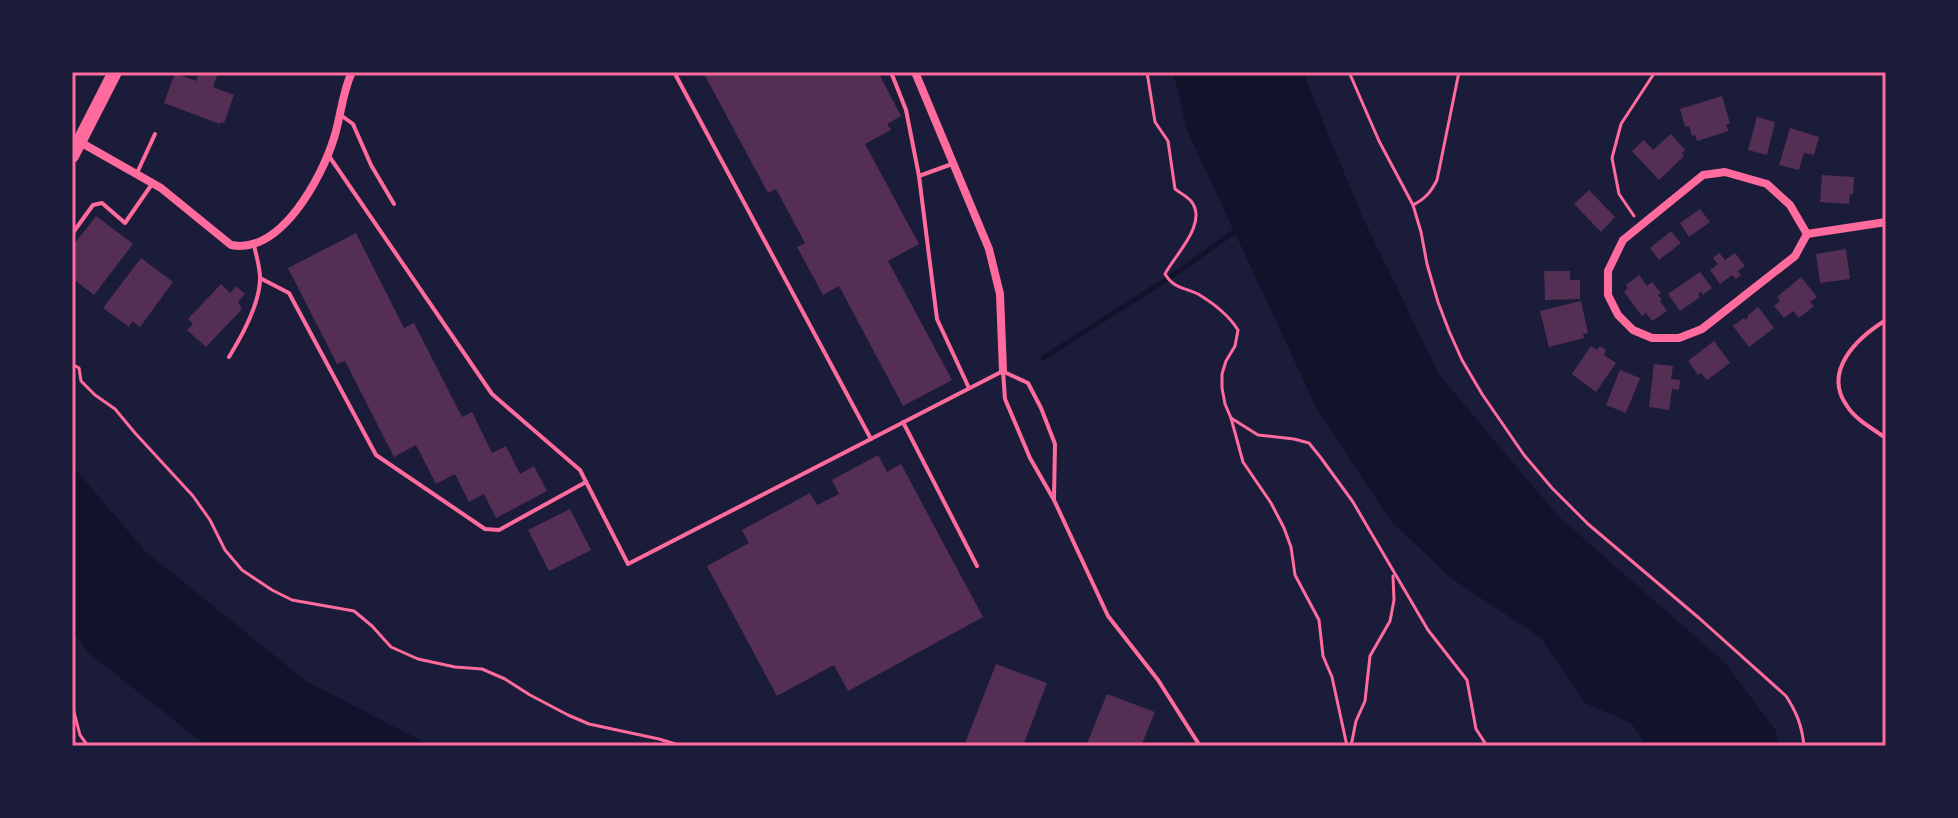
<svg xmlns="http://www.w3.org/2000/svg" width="1958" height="818" viewBox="0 0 1958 818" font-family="'Open Sans',sans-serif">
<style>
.water{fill:#12122b}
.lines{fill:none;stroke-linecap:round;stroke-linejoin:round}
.stream{stroke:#12122b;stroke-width:5}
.building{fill:#542f53}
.path{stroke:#ff6b9d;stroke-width:3}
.service{stroke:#ff6b9d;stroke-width:4}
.minor{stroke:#ff6b9d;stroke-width:8}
.trunk{stroke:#ff6b9d;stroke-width:14}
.neatline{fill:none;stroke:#ff6b9d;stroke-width:3}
</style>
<rect width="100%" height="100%" fill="#1b1b3a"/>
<!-- water -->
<g class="water">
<polygon points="1173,72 1303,72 1361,214 1440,376 1558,516 1725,663 1776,731 1779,746 1647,746 1631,723 1585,703 1540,637 1452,579 1391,521 1318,411 1187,130"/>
<polygon points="72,465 144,550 307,682 432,746 207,746 90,654 72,631"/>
</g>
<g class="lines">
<!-- stream -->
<polyline class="stream" points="1043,358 1178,272 1234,232"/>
</g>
<!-- building -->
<g class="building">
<polygon points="199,72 218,73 213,87 234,95 224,123 221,122 220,124 164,103 175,73 196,81"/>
<polygon points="703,72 878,72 901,116 887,124 891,130 865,144 919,244 888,261 952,380 903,406 839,286 823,295 797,247 805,243 776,189 768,193"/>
<polygon points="1722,96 1730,123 1726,125 1729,131 1697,141 1695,135 1692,136 1689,126 1685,127 1680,109"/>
<polygon points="1757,117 1775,122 1767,155 1748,150"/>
<polygon points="1790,128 1819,137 1814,155 1804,153 1799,170 1779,165"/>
<polygon points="1671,134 1685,150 1682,153 1684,156 1659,180 1632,151 1644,140 1653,150"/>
<polygon points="1822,175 1854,177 1853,194 1850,194 1849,204 1820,202"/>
<polygon points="1589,190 1615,217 1601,232 1574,204"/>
<polygon points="1700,209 1710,222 1689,237 1680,223"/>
<polygon points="96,216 133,244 94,295 72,278 72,247"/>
<polygon points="1671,231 1681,243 1659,260 1650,248"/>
<polygon points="356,233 404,328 414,323 462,417 472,412 492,453 506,446 520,474 534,466 547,491 496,518 484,494 469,502 455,474 436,484 416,445 394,457 345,361 337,364 288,268"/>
<polygon points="1846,249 1850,279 1820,283 1816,254"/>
<polygon points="1719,253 1725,260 1735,253 1745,266 1738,271 1741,275 1736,279 1732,275 1720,284 1710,270 1718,264 1713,258"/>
<polygon points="141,258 173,282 140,327 132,321 129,327 103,308"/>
<polygon points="1544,271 1570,271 1570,280 1580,280 1580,299 1545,300"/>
<polygon points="1700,272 1712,288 1703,295 1701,292 1698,294 1700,297 1680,311 1668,294"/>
<polygon points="1639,275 1647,286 1652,282 1661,293 1658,295 1662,300 1660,301 1667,311 1652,321 1646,313 1642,316 1624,292 1628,288 1626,285"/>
<polygon points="1801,277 1817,297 1810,302 1814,306 1799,318 1793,311 1784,318 1774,306 1780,301 1777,297"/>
<polygon points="221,284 230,293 236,286 245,294 238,302 242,309 206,347 187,330 193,324 188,319"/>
<polygon points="1581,301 1588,333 1583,334 1584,338 1549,347 1540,311"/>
<polygon points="1758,307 1774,328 1749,347 1733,326 1744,318 1745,320 1748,318 1747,316"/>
<polygon points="1714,341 1730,363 1707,380 1701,373 1698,375 1688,361"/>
<polygon points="1591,346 1597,350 1600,346 1606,350 1604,355 1616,363 1596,392 1572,374"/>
<polygon points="1654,364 1673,366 1671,379 1680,380 1679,390 1672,389 1669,410 1649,407"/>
<polygon points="1620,370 1640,378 1626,413 1606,405"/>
<polygon points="878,455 887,472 901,464 983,617 848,691 834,665 777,696 707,566 749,543 742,530 810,493 817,505 839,494 832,480"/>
<polygon points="570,509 591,550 549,571 528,530"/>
<polygon points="996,664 1047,683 1023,746 964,746"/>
<polygon points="1107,694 1155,712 1141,746 1086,746"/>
</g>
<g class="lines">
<!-- path -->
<g class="path">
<path d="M 1147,72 L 1155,122 L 1168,141 L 1175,189 C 1180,193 1187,196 1191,201 C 1209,223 1174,256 1165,274 C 1174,289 1184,287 1198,294 C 1213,303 1228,314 1238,330 L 1235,346 L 1226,361 L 1222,374 L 1222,388 L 1225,404 L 1231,418 L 1258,435 L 1294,439 L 1309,443 L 1321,458 L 1353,502 L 1428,630 L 1467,680 L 1476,729 L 1487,746"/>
<path d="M 1349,72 L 1379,141 L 1413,205 L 1421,232 L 1427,264 L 1438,302 L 1449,331 L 1462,360 L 1482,394 L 1524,455 L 1552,488 L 1588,524 L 1699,618 L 1786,696 C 1797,713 1802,726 1804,746"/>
<path d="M 1413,205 C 1425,199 1431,192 1437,180 L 1459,72"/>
<polyline points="1634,216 1619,194 1612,158 1621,124 1655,72"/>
<polyline points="72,364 79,368 81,381 95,395 115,409 135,433 193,496 210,520 225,550 242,570 272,590 292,600 354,611 372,626 391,647 418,659 455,667 482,669 505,679 530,695 568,715 589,724 659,739 682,746"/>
<polyline points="1231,418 1243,462 1271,503 1284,528 1291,547 1295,575 1319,620 1323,656 1332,677 1347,746"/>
<polyline points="72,704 80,735 88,746"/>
<polyline points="1351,746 1356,721 1365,701 1370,656 1390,621 1394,600 1393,576"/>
</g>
<!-- service -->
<g class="service">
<polyline points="674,72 871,439"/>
<polyline points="891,72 906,110 919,176 937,319 969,388"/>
<polyline points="342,116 353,124 371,165 394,204"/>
<polyline points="329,156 492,394 580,470 628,564 1003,371"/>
<polyline points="137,173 155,134"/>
<polyline points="919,176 952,164"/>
<polyline points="72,234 93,205 102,203 125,223 152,184"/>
<polyline points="260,278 289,293 376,455 485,529 499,530 586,482"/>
<path d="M 1886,320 C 1857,338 1822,371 1847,406 C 1856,420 1873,429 1886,438"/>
<path d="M 229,357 C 242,336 260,303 260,278 C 260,267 256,255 254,245"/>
<polyline points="1003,371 1005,399 1030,458 1054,500 1108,616 1158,680 1200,746"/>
<polyline points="1004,372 1028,383 1041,408 1055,444 1054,498"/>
<polyline points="903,422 977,566"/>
</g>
<!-- minor -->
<g class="minor">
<polyline points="915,72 989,249 1000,294 1003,371"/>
<path d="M 80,142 L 161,188 L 231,245 C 281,255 322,177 334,138 C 341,116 342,93 352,72"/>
<polygon points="1725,172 1767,184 1790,205 1807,234 1795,256 1702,329 1679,338 1652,338 1633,330 1618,315 1608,295 1608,271 1623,240 1703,175"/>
<polyline points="1807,234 1886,222"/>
</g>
<!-- trunk -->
<polyline class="trunk" points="72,156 115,72"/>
</g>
<!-- border -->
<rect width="1958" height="818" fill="none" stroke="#1b1b3a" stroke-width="148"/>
<rect x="74" y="74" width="1810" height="670" class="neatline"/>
</svg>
